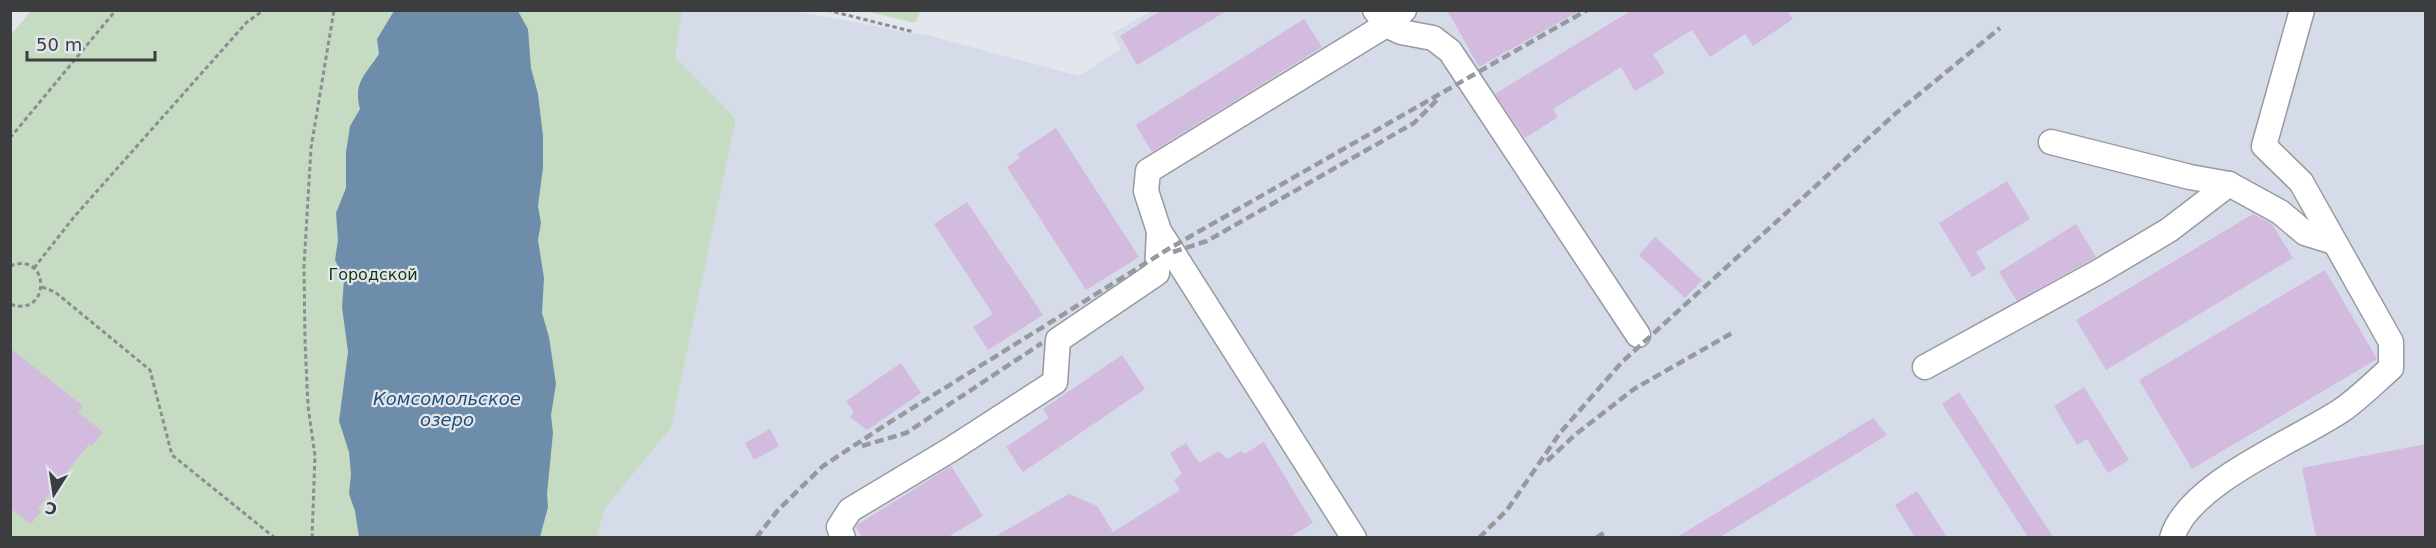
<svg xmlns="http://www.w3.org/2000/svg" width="2436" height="548" viewBox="0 0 2436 548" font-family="'DejaVu Sans',sans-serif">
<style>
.built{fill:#d5dbe8}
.green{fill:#c6dcc2}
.water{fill:#6e8daa}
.building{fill:#d2bbdf}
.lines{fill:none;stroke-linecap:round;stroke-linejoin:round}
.minor-casing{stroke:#979aa0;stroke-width:27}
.path{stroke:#8b8d91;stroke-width:3;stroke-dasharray:4.5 3;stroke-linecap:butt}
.minor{stroke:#fff;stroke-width:24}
.rail{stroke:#96999d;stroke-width:4.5;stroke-dasharray:9 4.5;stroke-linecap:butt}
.labels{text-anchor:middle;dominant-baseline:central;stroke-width:4.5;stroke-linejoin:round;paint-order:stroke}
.park-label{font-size:16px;fill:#0f390b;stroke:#e3e6ec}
.water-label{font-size:18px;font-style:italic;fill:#1f4f78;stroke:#e3e6ec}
</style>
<rect width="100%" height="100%" fill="#e3e6ec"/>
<!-- built -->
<polygon class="built" points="682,11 794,11 930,36 1079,76 1121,49 1112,34 1151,11 2425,11 2425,537 597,538 605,508 671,428 736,119 674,57"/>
<!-- green -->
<g class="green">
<polygon points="31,11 682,11 675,57 736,119 671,428 605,508 597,537 11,538 10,36"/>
<polygon points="865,11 921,11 915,23"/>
</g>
<!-- water -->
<path class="water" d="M 394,11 L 518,11 L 528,29 L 531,68 L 538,94 L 543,136 L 543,168 L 538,206 L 541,223 L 538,240 L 544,278 L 542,313 L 549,337 L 556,384 L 551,415 L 553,433 L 547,494 L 548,507 L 540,537 L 359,537 L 355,511 L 349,494 L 351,474 L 349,452 L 339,421 L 348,352 L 342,307 L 344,279 L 335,260 L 338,240 L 336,213 L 346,188 L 346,152 L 350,126 L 360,109 C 353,83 365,75 379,54 L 377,39 Z"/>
<!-- building -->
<g class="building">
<polygon points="1162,10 1228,10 1137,65 1120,36"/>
<polygon points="1447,10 1581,10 1479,67"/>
<polygon points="1632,10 1787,10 1793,19 1753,46 1745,34 1710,57 1692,30 1653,54 1665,73 1635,91 1621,67 1553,109 1558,117 1525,138 1495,94"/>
<polygon points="1304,19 1322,47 1152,152 1136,125"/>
<polygon points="1056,128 1139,257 1086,290 1007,167 1020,158 1017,154"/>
<polygon points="2007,181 2030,219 1976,252 1986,269 1972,277 1939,223"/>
<polygon points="967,202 1043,315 988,350 973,327 993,314 934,224"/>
<polygon points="2253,214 2272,224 2293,258 2106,370 2076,320"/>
<polygon points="2076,224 2096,257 2017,301 1999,272"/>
<polygon points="1655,237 1702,280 1685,298 1639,255"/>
<polygon points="2325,270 2377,359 2192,469 2139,380"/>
<polygon points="10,348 83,406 78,412 103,432 92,446 89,444 38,509 41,511 31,524 10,508"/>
<polygon points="1122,355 1145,389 1023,472 1006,447 1049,418 1043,409"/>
<polygon points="901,363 921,393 867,430 850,417 854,412 846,401"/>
<polygon points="2084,387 2129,460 2108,473 2087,439 2077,445 2054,406"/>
<polygon points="1959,392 2053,537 2028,537 1942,404"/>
<polygon points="1873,418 1887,435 1720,537 1677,537"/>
<polygon points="770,429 779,446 754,460 745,443"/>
<polygon points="1264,442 1313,523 1290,537 994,537 1069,494 1097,506 1113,532 1180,490 1174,480 1182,474 1170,453 1186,443 1199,463 1219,451 1227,459 1241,451 1244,454"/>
<polygon points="2426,444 2426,537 2316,537 2302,468"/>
<polygon points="951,466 983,516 948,537 862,537 856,527 857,525"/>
<polygon points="1917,491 1947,537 1915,537 1895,505"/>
</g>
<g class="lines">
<defs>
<g id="minor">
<polyline points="1404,10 1386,25 1401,32 1433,38 1450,51 1638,335"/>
<polyline points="2051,142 2190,177 2229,184 2280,212 2305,233 2334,242"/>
<polyline points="1159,231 1354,538"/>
<polyline points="1925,367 2100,271 2169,230 2229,184"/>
<polyline points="843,538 839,527 850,510 950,450 1055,382 1058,340 1157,273 1159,231 1146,191 1148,171 1386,25 1375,10"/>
<path d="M 2172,538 C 2188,483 2296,441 2342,410 C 2359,398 2375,382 2391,368 L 2391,342 L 2301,182 L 2264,146 L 2302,10"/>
</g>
</defs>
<!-- minor casing -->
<use href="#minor" class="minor-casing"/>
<!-- path -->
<g class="path">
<polyline points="827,10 914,32"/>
<polyline points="10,138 116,10"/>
<path d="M 10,266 C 51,250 51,319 10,304"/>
<polyline points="34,268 74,217 247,22 264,10"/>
<polyline points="42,287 55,292 150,370 172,455 275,538"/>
<polyline points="312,538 315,456 308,406 305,341 304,266 311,148 334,10"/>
</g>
<!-- minor -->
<use href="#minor" class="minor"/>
<!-- rail -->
<g class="rail">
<polyline points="1173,252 1207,241 1414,123 1439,98"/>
<polyline points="862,446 906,433 1042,343"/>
<polyline points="1547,461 1576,434 1634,389 1732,333"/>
<polyline points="756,538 778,510 823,466 890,422 1170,248 1587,10"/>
<polyline points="1479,538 1507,510 1560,433 1622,362 1895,114 2000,28"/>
<polyline points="1596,538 1607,531"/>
</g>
</g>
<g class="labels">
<!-- park labels -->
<g class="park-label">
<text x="373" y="274">Городской</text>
</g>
<!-- water labels -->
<g class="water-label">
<text x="447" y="398">Комсомольское<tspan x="447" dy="21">озеро</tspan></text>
</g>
</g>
<!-- border -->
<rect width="2436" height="548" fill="none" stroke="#3b3d3f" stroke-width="24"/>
<!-- north arrow -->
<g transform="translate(54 494) rotate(192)" stroke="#e3e6ec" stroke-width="4.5" paint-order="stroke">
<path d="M0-4.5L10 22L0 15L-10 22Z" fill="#3b3d3f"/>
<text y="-9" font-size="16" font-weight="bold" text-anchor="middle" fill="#3b3d3f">С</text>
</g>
<!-- scale -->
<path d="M27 51v9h128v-9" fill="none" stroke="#3b3d3f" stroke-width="3"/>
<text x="36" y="51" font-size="18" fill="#3b3d3f" stroke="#e3e6ec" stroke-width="4.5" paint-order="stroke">50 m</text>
</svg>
